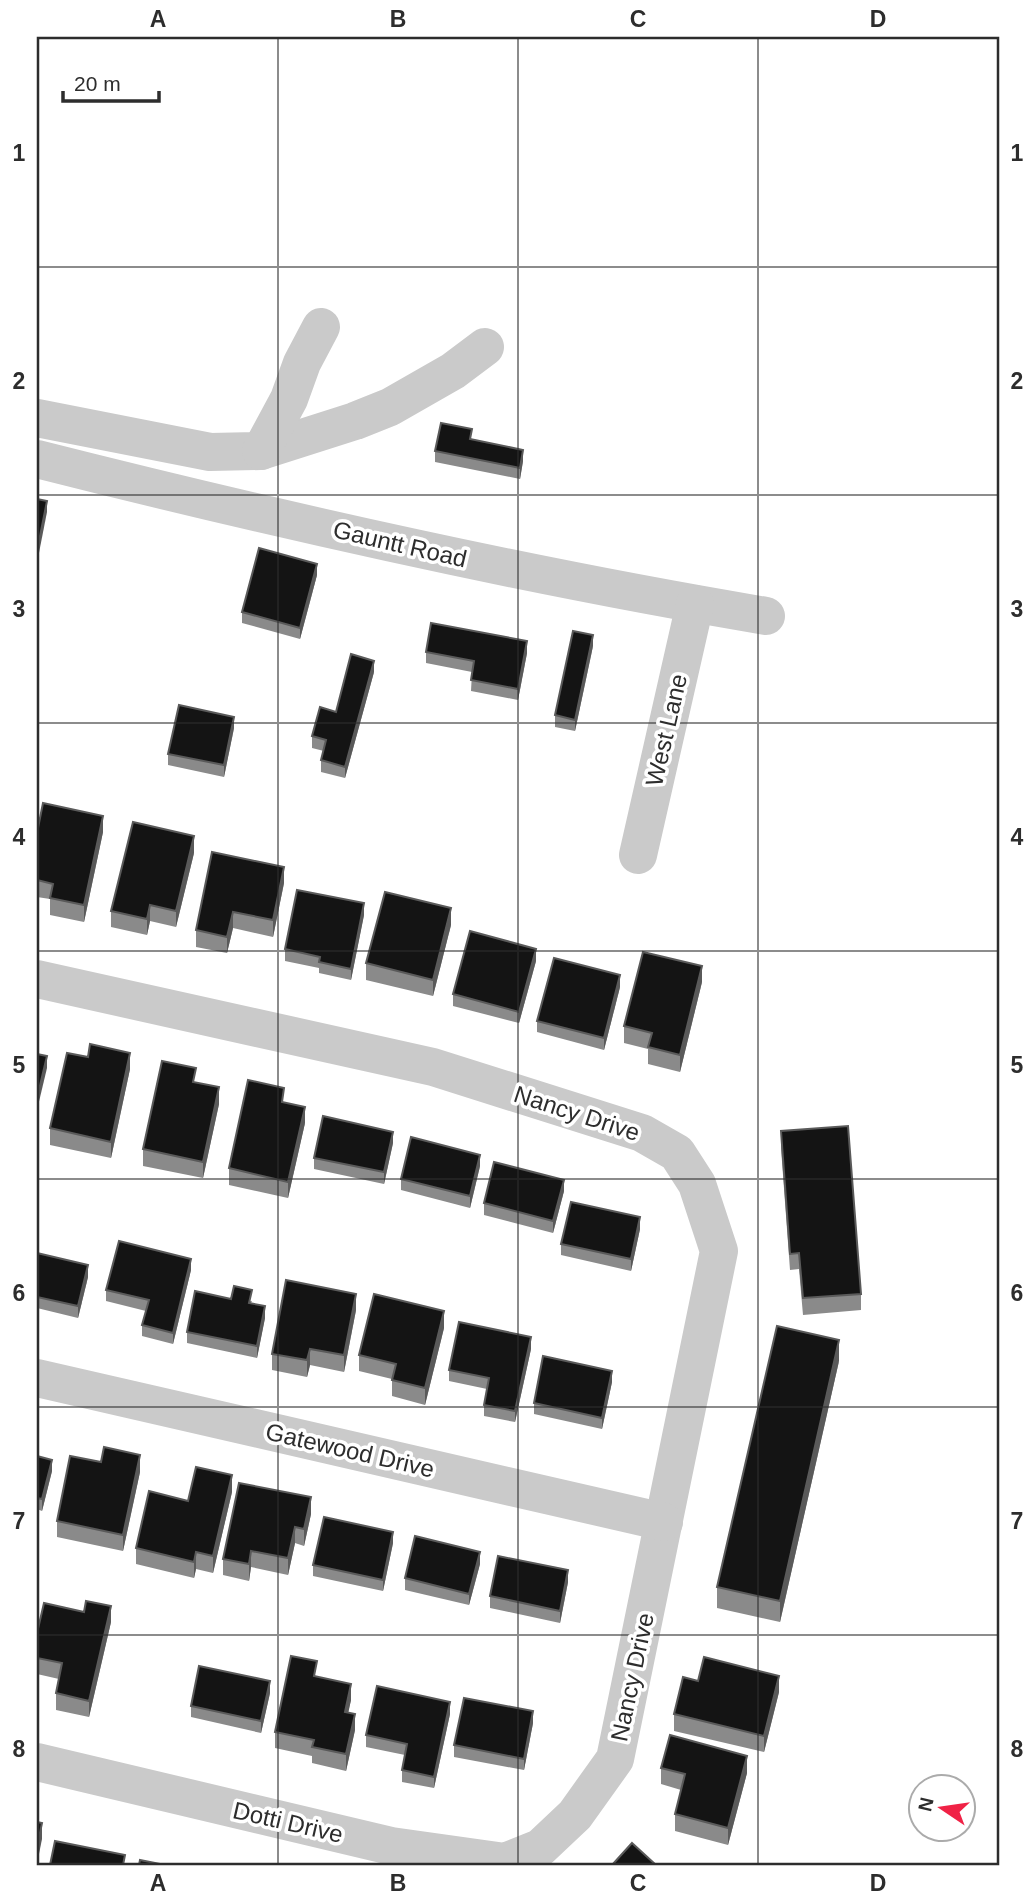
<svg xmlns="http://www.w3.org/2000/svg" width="1036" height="1902" viewBox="0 0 1036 1902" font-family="Helvetica,sans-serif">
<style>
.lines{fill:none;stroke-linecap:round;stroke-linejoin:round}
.minor{stroke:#cacaca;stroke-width:38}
.wall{fill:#8a8a8a}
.shaded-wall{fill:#5a5a5a}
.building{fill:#141414;stroke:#5a5a5a;stroke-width:2}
.grid{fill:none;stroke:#2d2d2d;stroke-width:2;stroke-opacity:0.55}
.labels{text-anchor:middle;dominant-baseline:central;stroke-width:7;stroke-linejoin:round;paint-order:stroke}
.street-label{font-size:24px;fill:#2d2d2d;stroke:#fff}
.neatline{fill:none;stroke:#2d2d2d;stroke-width:2.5}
.grid-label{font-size:23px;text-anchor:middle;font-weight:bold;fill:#2d2d2d}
</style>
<rect width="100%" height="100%" fill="#fff"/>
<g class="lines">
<!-- minor -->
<g class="minor">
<polyline points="37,418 210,452 261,451 355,421 390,407 453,371 485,347"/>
<polyline points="261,451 289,399 302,363 321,327"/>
<path d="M 37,459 C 278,520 521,575 766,616"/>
<polyline points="638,855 695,604"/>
<polyline points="37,979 433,1067 642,1133 677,1153 697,1184 719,1251 615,1759 575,1815 540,1848 505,1862 391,1846 37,1762"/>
<polyline points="37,1378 664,1522"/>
</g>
</g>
<!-- wall -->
<g class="wall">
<polygon points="435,451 523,461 520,479 435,462"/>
<polygon points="317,575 300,639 242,623 242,612"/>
<polygon points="593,646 575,731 555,727 555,715"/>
<polygon points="426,652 527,653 518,700 471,691 472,672 426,663"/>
<polygon points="374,672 345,778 321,772 321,760 324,751 312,748 312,736"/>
<polygon points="234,728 224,777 168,765 168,754"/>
<polygon points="103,832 84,922 50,915 50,899 37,897 37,833"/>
<polygon points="194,853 176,927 150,921 147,935 111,927 111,911"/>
<polygon points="284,883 273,937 233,928 227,953 196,947 196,930"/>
<polygon points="364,915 351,980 319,973 319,968 285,961 285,949"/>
<polygon points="451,925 433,996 366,980 366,963"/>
<polygon points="536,961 519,1023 453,1006 453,994"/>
<polygon points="702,982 680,1072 648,1064 648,1049 624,1043 624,1026"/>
<polygon points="620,987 604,1050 537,1032 537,1021"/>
<polygon points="88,1057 130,1069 111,1158 50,1145 50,1128"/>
<polygon points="196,1083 219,1104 203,1178 143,1166 143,1149"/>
<polygon points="305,1123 288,1198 229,1185 229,1168"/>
<polygon points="781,1131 861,1294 861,1310 803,1315 799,1269 790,1270 781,1148"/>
<polygon points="393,1143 384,1184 314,1169 314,1158"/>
<polygon points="480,1166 470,1208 401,1190 401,1179"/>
<polygon points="564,1191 553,1233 484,1215 484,1203"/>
<polygon points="640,1229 631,1271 561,1255 561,1244"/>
<polygon points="37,1253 88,1277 78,1318 37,1308"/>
<polygon points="191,1270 173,1344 142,1336 142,1325 146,1311 106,1301 106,1290"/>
<polygon points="231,1299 252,1301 251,1303 265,1318 257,1358 187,1343 187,1332"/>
<polygon points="356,1310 344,1372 310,1365 307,1377 272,1370 272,1354"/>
<polygon points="444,1328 425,1405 392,1396 392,1379 359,1371 359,1355"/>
<polygon points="531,1349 515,1422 484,1416 484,1405 487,1389 449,1381 449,1370"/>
<polygon points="839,1361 780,1622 717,1608 717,1587"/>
<polygon points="612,1382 602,1429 534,1414 534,1403"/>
<polygon points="37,1456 52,1471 42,1511 37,1509"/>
<polygon points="140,1472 123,1551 57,1537 57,1521"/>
<polygon points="232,1492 213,1573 196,1569 194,1578 136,1564 136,1548 188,1501"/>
<polygon points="311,1514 304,1546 295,1543 288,1575 251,1567 249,1581 223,1575 223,1559"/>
<polygon points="393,1543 383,1591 313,1576 313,1565"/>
<polygon points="480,1564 469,1605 405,1590 405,1578"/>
<polygon points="568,1582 560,1623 490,1608 490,1596"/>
<polygon points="111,1622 89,1717 56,1710 56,1693 59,1679 37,1674 37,1633"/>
<polygon points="317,1676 351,1700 348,1712 355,1730 346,1771 312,1763 312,1756 275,1748 275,1732"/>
<polygon points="698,1681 779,1692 764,1752 674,1731 674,1714"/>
<polygon points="270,1693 261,1733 191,1717 191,1706"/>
<polygon points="450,1714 434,1788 402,1782 402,1770 405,1755 366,1747 366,1735"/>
<polygon points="533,1723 524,1770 454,1757 454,1745"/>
<polygon points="661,1768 747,1773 728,1845 675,1831 675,1814 681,1790 661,1784"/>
</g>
<!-- shaded-wall -->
<g class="shaded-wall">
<polygon points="523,450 523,461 520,479 520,468"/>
<polygon points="47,501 47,512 37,563 37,551"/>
<polygon points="317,564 317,575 300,639 300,628"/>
<polygon points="593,635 593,646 575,731 575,720"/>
<polygon points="527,641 527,653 518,700 518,689"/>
<polygon points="374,661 374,672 345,778 345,767"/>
<polygon points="234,717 234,728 224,777 224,765"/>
<polygon points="103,816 103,832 84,922 84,905"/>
<polygon points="194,836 194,853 176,927 176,911"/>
<polygon points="284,867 284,883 273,937 273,920"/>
<polygon points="364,903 364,915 351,980 351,969"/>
<polygon points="150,905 150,921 147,935 147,919"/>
<polygon points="451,908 451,925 433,996 433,980"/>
<polygon points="233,912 233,928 227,953 227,937"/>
<polygon points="536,949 536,961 519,1023 519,1012"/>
<polygon points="702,966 702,982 680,1072 680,1055"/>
<polygon points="620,975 620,987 604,1050 604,1038"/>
<polygon points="130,1053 130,1069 111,1158 111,1142"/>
<polygon points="47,1056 47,1068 37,1110 37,1098"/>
<polygon points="219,1087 219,1104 203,1178 203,1162"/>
<polygon points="305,1107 305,1123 288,1198 288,1182"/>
<polygon points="393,1132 393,1143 384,1184 384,1172"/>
<polygon points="480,1155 480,1166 470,1208 470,1196"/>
<polygon points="564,1180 564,1191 553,1233 553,1221"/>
<polygon points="640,1217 640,1229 631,1271 631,1259"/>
<polygon points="191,1259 191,1270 173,1344 173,1333"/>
<polygon points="88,1265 88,1277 78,1318 78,1306"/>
<polygon points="356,1294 356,1310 344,1372 344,1355"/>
<polygon points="265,1306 265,1318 257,1358 257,1346"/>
<polygon points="444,1311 444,1328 425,1405 425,1388"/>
<polygon points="531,1337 531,1349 515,1422 515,1411"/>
<polygon points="839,1340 839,1361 780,1622 780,1601"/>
<polygon points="310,1349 310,1365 307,1377 307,1360"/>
<polygon points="612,1371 612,1382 602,1429 602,1418"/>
<polygon points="140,1455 140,1472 123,1551 123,1535"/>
<polygon points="52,1460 52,1471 42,1511 42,1499"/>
<polygon points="232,1475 232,1492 213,1573 213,1556"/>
<polygon points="311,1497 311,1514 304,1546 304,1529"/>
<polygon points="295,1527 295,1543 288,1575 288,1558"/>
<polygon points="393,1532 393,1543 383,1591 383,1580"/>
<polygon points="251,1551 251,1567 249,1581 249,1564"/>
<polygon points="196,1552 196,1569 194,1578 194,1562"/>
<polygon points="480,1552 480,1564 469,1605 469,1594"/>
<polygon points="568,1570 568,1582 560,1623 560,1611"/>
<polygon points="111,1606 111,1622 89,1717 89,1701"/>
<polygon points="779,1676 779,1692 764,1752 764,1736"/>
<polygon points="270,1681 270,1693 261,1733 261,1721"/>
<polygon points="351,1684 351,1700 345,1728 345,1712"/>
<polygon points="450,1702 450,1714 434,1788 434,1777"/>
<polygon points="533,1711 533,1723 524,1770 524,1759"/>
<polygon points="355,1714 355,1730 346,1771 346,1754"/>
<polygon points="747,1756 747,1773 728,1845 728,1828"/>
<polygon points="42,1823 42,1839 37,1864 37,1847"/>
</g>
<!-- building -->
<g class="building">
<polygon points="441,423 472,429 470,439 523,450 520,468 435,451"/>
<polygon points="37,499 47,501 37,551"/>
<polygon points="259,548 317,564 300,628 242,612"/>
<polygon points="431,623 527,641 518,689 471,680 474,661 426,652"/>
<polygon points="573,631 593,635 575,720 555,715"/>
<polygon points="351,654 374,661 345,767 321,760 326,740 312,736 320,707 336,712"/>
<polygon points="179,705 234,717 224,765 168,754"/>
<polygon points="43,803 103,816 84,905 50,898 53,884 37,880 37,833"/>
<polygon points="133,822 194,836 176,911 150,905 147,919 111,911"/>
<polygon points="212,852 284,867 273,920 233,912 227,937 196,930"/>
<polygon points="297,890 364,903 351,969 319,962 320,957 285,949"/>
<polygon points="385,892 451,908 433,980 366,963"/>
<polygon points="470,931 536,949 519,1012 453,994"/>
<polygon points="643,952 702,966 680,1055 648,1047 652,1033 624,1026"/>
<polygon points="554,958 620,975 604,1038 537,1021"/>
<polygon points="90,1044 130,1053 111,1142 50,1128 67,1053 88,1057"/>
<polygon points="37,1054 47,1056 37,1098"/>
<polygon points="162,1061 196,1068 193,1082 219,1087 203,1162 143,1149"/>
<polygon points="248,1080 284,1088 282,1102 305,1107 288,1182 229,1168"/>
<polygon points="323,1116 393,1132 384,1172 314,1158"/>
<polygon points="848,1126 861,1294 803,1298 799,1253 790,1254 781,1131"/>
<polygon points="411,1137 480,1155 470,1196 401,1179"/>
<polygon points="494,1162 564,1180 553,1221 484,1203"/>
<polygon points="571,1202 640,1217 631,1259 561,1244"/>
<polygon points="119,1241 191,1259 173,1333 142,1325 149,1300 106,1290"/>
<polygon points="37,1253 88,1265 78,1306 37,1297"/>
<polygon points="286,1280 356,1294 344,1355 310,1349 307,1360 272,1354"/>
<polygon points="234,1286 252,1290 249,1303 265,1306 257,1346 187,1332 195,1291 231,1299"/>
<polygon points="374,1294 444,1311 425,1388 392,1380 396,1364 359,1355"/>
<polygon points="459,1322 531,1337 515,1411 484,1405 489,1378 449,1370"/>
<polygon points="777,1326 839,1340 780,1601 717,1587"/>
<polygon points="543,1356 612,1371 602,1418 534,1403"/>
<polygon points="104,1447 140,1455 123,1535 57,1521 70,1456 101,1462"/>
<polygon points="37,1456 52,1460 42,1499 37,1498"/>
<polygon points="196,1467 232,1475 213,1556 196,1552 194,1562 136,1548 149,1491 188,1501"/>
<polygon points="239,1483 311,1497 304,1529 295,1527 288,1558 251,1551 249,1564 223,1559"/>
<polygon points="324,1517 393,1532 383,1580 313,1565"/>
<polygon points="415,1536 480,1552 469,1594 405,1578"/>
<polygon points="498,1556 568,1570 560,1611 490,1596"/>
<polygon points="86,1601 111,1606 89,1701 56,1693 62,1663 37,1658 37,1633 44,1603 84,1612"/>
<polygon points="291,1656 317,1661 314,1676 351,1684 345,1712 355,1714 346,1754 312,1747 314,1740 275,1732"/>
<polygon points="704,1657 779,1676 764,1736 674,1714 683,1677 698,1681"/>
<polygon points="199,1666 270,1681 261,1721 191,1706"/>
<polygon points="377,1686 450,1702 434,1777 402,1770 407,1744 366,1735"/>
<polygon points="464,1698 533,1711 524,1759 454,1745"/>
<polygon points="670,1735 747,1756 728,1828 675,1814 685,1774 661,1768"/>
<polygon points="37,1822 42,1823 37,1847"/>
<polygon points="55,1841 125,1855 123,1865 50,1865"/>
<polygon points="632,1843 656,1865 612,1865"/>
<polygon points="140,1860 165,1865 139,1865"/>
</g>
<!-- grid -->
<path class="grid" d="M 278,37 L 278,1865M 518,37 L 518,1865M 758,37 L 758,1865M 37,267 L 999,267M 37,495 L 999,495M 37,723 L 999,723M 37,951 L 999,951M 37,1179 L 999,1179M 37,1407 L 999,1407M 37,1635 L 999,1635"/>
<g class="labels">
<!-- street labels -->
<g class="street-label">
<text transform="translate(400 544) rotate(13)">Gauntt Road</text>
<text transform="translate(666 730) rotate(-77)">West Lane</text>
<text transform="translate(577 1113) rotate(18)">Nancy Drive</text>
<text transform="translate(350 1450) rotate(13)">Gatewood Drive</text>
<text transform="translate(632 1677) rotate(-78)">Nancy Drive</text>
<text transform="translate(288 1822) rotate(13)">Dotti Drive</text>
</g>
</g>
<!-- border -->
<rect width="1036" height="1902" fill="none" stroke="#ffffff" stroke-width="77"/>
<!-- north arrow -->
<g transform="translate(942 1808) rotate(283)"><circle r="33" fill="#ffffff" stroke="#ababab" stroke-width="2"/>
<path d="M0-5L12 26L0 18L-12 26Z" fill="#f02246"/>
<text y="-10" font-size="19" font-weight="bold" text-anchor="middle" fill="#2d2d2d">N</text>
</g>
<!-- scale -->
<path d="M63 91v10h96v-10" fill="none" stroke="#2d2d2d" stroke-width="3.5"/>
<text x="74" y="91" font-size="21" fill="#2d2d2d" stroke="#ffffff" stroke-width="5" paint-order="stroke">20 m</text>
<rect x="38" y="38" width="960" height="1826" class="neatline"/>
<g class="grid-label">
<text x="158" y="27">A</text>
<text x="398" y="27">B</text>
<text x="638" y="27">C</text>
<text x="878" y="27">D</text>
<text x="19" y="161">1</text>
<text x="1017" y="161">1</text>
<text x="19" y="389">2</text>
<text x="1017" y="389">2</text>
<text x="19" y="617">3</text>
<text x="1017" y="617">3</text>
<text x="19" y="845">4</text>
<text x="1017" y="845">4</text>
<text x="19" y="1073">5</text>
<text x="1017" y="1073">5</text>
<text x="19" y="1301">6</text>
<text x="1017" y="1301">6</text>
<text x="19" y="1529">7</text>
<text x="1017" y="1529">7</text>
<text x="19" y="1757">8</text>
<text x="1017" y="1757">8</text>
<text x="158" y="1891">A</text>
<text x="398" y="1891">B</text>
<text x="638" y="1891">C</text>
<text x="878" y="1891">D</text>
</g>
</svg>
